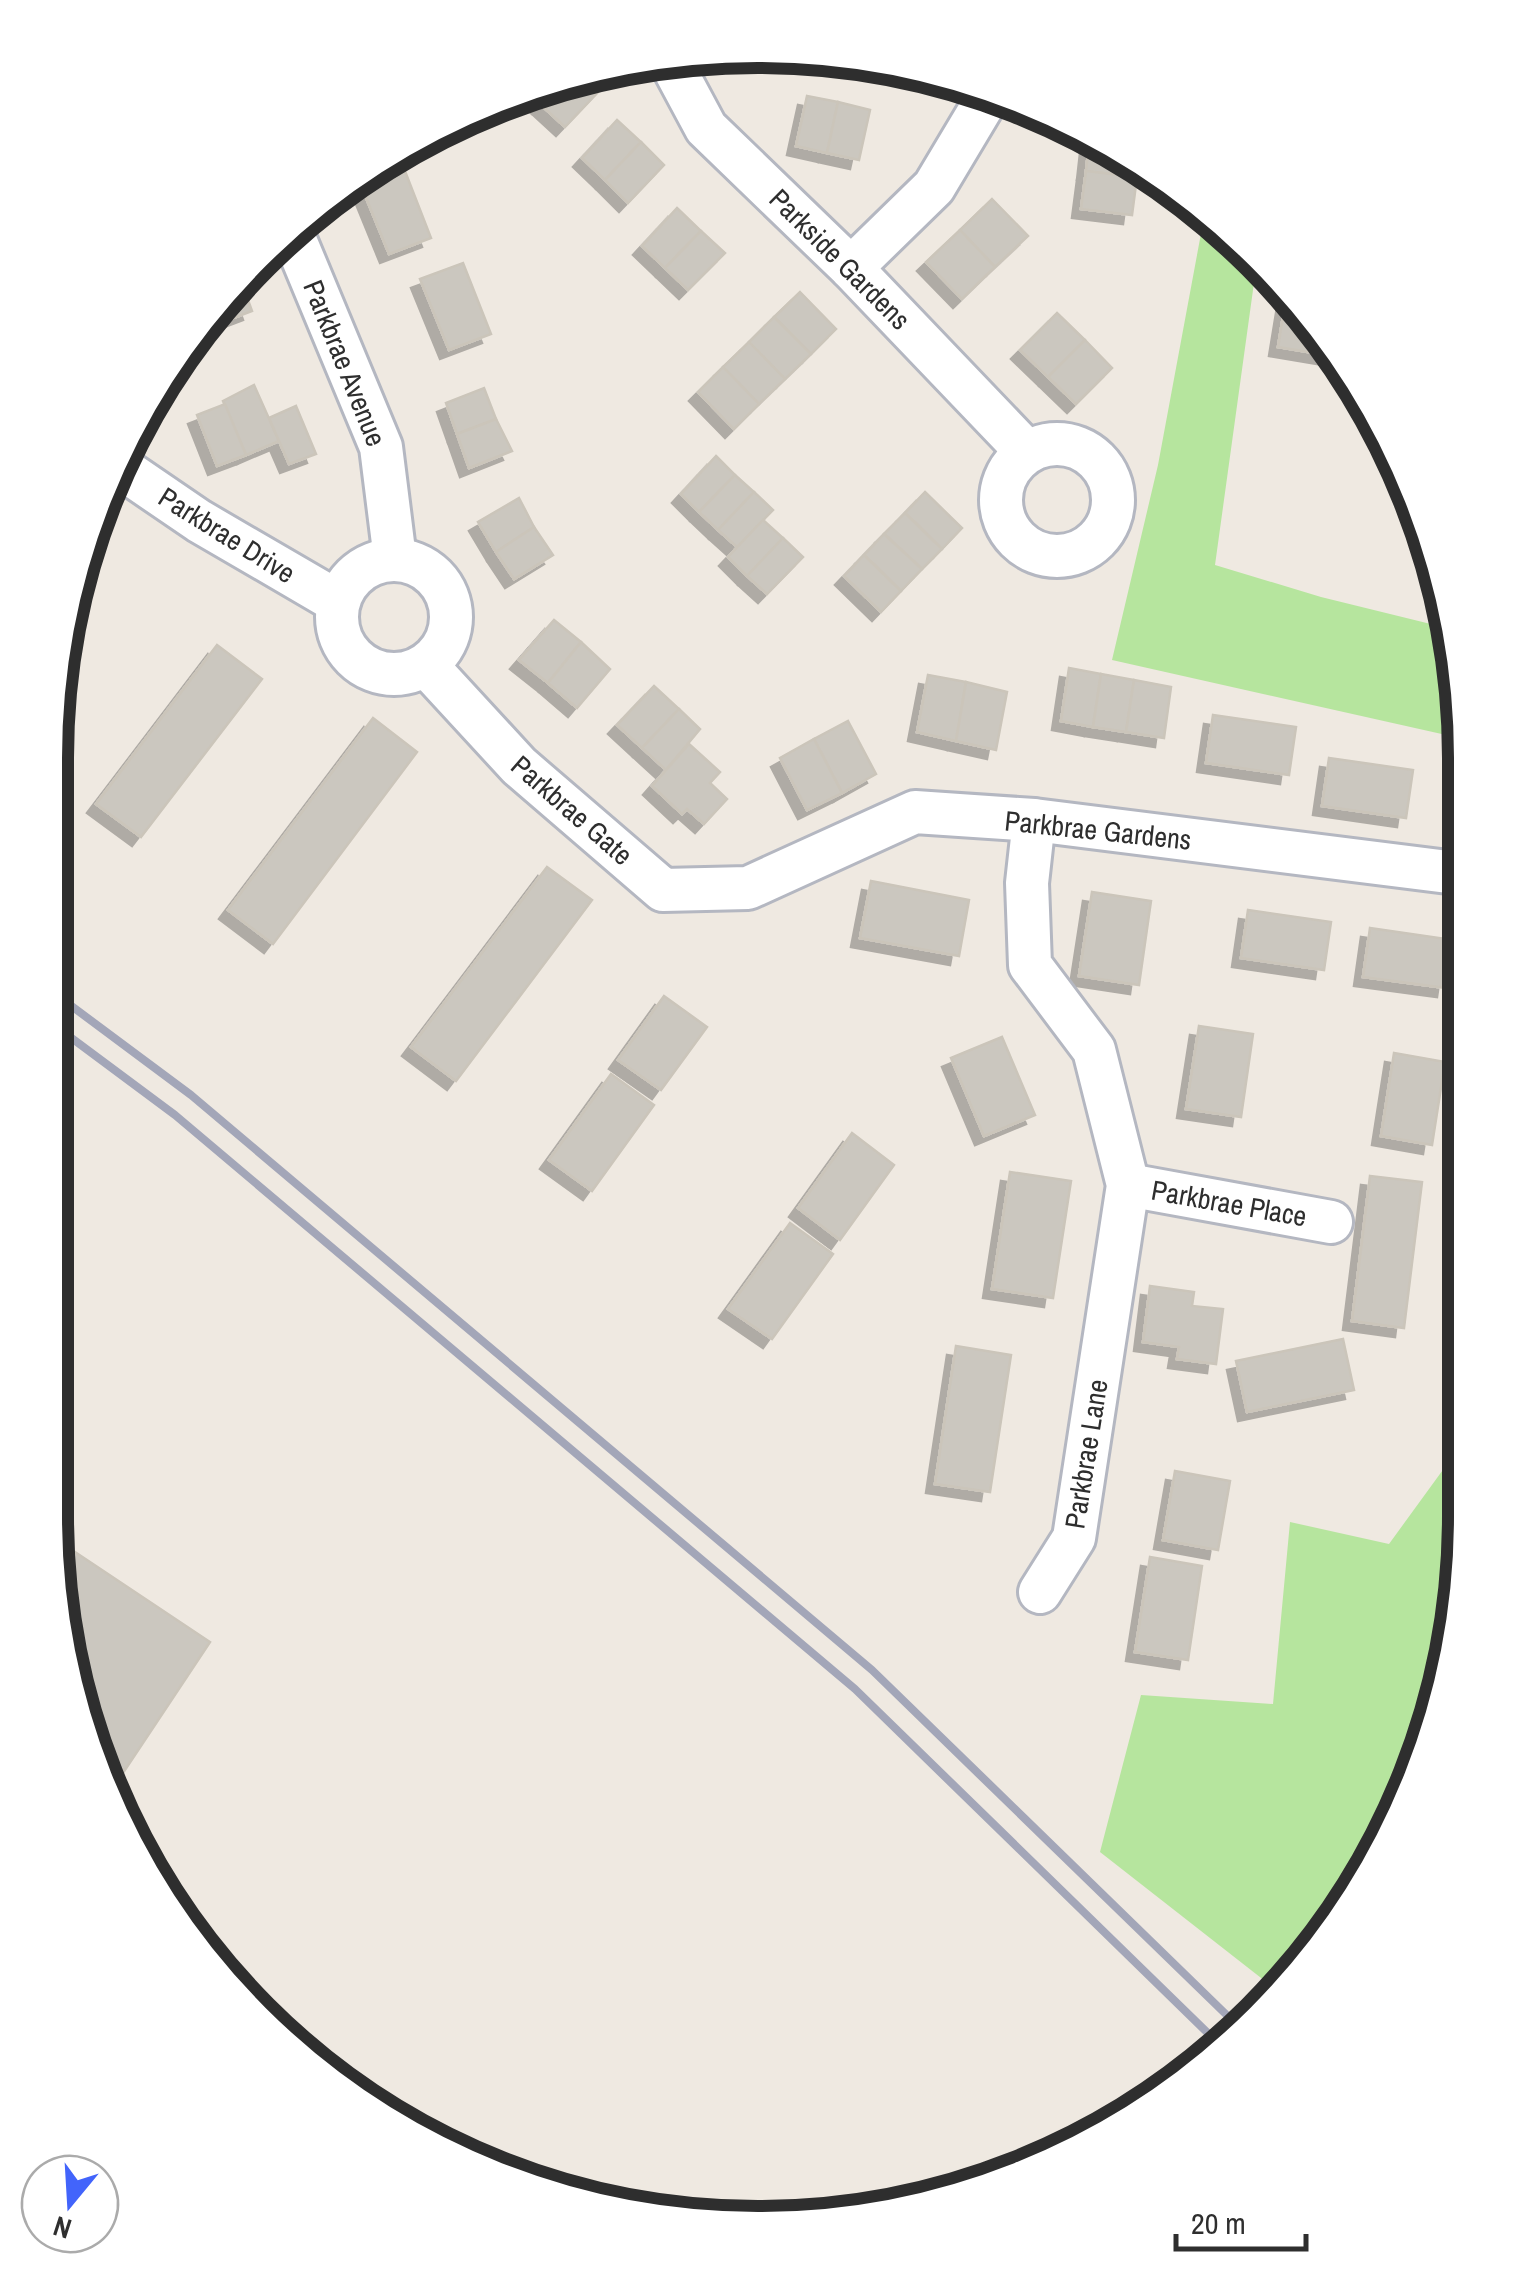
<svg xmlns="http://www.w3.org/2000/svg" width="1516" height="2274" viewBox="0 0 1516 2274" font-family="'Archivo Narrow',sans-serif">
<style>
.green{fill:#b6e59e}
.building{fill:#cbc7bf;stroke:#cbc5ba;stroke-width:2.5;filter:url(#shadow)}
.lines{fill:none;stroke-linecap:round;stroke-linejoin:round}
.minor-casing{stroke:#b4b7c1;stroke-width:48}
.minor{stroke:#fff;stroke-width:42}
.rail{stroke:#a3a6b8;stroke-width:8}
.labels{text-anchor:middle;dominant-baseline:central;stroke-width:8;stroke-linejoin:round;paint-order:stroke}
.street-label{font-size:28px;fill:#2e2e2e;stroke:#fff}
.rim{fill:none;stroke:#2e2e2e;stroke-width:12}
</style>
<defs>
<filter id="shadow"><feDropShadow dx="-9" dy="9" stdDeviation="0" flood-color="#0004"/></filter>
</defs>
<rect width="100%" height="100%" fill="#efe9e1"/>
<!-- green -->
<g class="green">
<polygon points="1205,212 1257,261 1215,565 1321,597 1451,629 1464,739 1112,660 1158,465"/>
<polygon points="1461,1445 1460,1609 1393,1829 1290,1983 1279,1992 1100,1852 1141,1695 1273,1704 1290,1522 1389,1544"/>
</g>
<!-- building -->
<g class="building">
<polygon points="582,73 600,90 565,127 541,105 568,77"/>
<polygon points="568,77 541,105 527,92"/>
<polygon points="807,96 838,102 827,153 796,146"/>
<polygon points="838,102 870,110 859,160 827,153"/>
<polygon points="617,120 641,142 605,180 582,158"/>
<polygon points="1090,135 1139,164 1137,177 1086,171"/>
<polygon points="641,142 664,165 628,203 605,180"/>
<polygon points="403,166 431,238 389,254 360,183"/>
<polygon points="1086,171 1137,177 1132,215 1081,209"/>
<polygon points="992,199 1028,236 995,267 960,230"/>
<polygon points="677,208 701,231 665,268 642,246"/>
<polygon points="960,230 995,267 962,299 926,262"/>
<polygon points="701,231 725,253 688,290 665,268"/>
<polygon points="463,263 491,334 449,350 420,279"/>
<polygon points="240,278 252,311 210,327 207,320"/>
<polygon points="800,292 836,329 811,354 774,317"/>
<polygon points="1287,292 1320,327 1338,357 1278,347"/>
<polygon points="1057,313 1085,340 1048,377 1020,350"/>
<polygon points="774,317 811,354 785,379 749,342"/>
<polygon points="1085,340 1112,368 1076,404 1048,377"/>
<polygon points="749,342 785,379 759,404 723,367"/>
<polygon points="723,367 759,404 734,429 698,392"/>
<polygon points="254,385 279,441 246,455 223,401"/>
<polygon points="484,388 496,419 457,434 446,403"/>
<polygon points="225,404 246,455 217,466 197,415"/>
<polygon points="296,406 316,454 289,464 269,418"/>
<polygon points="496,419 512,451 469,468 457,434"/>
<polygon points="716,456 735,475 699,512 681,494"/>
<polygon points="735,475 754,492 718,530 699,512"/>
<polygon points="754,492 773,510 737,547 718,530"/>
<polygon points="925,492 962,528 942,549 905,513"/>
<polygon points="519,498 534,527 496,552 478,522"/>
<polygon points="905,513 942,549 922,569 884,534"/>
<polygon points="763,520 783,538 747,576 728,557"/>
<polygon points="534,527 553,555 514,579 496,552"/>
<polygon points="884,534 922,569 901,591 864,555"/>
<polygon points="783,538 803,557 767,594 747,576"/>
<polygon points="864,555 901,591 881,612 844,576"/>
<polygon points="554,620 581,642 548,683 519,660"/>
<polygon points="581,642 610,669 577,708 548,683"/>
<polygon points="217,645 262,679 141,837 96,804"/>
<polygon points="1069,668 1101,674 1093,727 1061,721"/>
<polygon points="1101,674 1134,680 1126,732 1093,727"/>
<polygon points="928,675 966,682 956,741 917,732"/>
<polygon points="1134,680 1171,687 1164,738 1126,732"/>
<polygon points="966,682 1007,692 996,750 956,741"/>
<polygon points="654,686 679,709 642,748 617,725"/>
<polygon points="679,709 700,729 666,770 642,748"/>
<polygon points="1213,715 1296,727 1289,775 1206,763"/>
<polygon points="373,718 417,752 273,944 228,910"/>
<polygon points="848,721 876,774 842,793 814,739"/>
<polygon points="814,739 842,793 807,810 780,758"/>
<polygon points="689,744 720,772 710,783 727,799 704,824 687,809 682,814 652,786"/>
<polygon points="1329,758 1413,770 1406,818 1322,806"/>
<polygon points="547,867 592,900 456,1081 411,1047"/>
<polygon points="871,881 969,900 959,956 860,938"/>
<polygon points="1092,892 1151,901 1139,985 1079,976"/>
<polygon points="1248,910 1331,922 1324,970 1241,958"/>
<polygon points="1370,928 1453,940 1446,988 1363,977"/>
<polygon points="664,996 707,1027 661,1090 618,1060"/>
<polygon points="1199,1026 1253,1034 1241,1117 1186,1109"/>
<polygon points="1002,1037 1035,1115 984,1136 951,1058"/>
<polygon points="1394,1053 1445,1062 1432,1145 1381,1136"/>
<polygon points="611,1074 654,1105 592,1191 549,1160"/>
<polygon points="852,1133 894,1165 840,1240 798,1208"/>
<polygon points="1010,1172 1071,1181 1053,1298 992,1289"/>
<polygon points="1370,1176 1422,1182 1404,1328 1352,1321"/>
<polygon points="790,1223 833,1254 772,1339 728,1309"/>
<polygon points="1150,1286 1194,1292 1192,1306 1223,1309 1216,1364 1177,1359 1179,1347 1143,1342"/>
<polygon points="1343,1339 1354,1390 1247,1412 1236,1361"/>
<polygon points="956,1346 1011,1355 990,1492 935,1484"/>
<polygon points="1175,1471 1230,1481 1218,1550 1163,1540"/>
<polygon points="54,1538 210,1642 111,1791 87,1743"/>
<polygon points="1150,1557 1202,1566 1188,1660 1135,1652"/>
</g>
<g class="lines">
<defs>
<g id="minor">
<polyline points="669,59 706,128 851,268 1025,450"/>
<polyline points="291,230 381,447 395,559"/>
<polyline points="851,268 934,187 989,95 983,87"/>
<circle cx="1057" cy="500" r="56"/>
<polyline points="117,465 199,521 338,602"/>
<circle cx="394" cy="617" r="57"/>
<polyline points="426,665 519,766 663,890 748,888 915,812 1034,820 1464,874"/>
<polyline points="1034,820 1027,883 1030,965 1094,1050 1128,1185 1074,1538 1040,1592"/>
<polyline points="1128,1185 1331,1222"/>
</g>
</defs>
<!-- minor casing -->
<use href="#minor" class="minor-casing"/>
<!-- minor -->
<use href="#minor" class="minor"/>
<!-- rail -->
<g class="rail">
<polyline points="54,993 191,1095 872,1670 1238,2026"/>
<polyline points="54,1025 175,1115 855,1689 1218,2043"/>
</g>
</g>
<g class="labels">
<!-- street labels -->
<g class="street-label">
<text transform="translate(840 259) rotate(45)">Parkside Gardens</text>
<text transform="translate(345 363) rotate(68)">Parkbrae Avenue</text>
<text transform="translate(227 535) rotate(32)">Parkbrae Drive</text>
<text transform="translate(572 810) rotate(41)">Parkbrae Gate</text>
<text transform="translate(1098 830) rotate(6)">Parkbrae Gardens</text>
<text transform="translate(1229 1203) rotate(10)">Parkbrae Place</text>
<text transform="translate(1086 1454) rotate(-81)">Parkbrae Lane</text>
</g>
</g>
<!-- crop -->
<path d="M0 0H1516V2274H0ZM758 68H758A690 690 0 0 1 1448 758V1516A690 690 0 0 1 758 2206H758A690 690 0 0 1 68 1516V758A690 690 0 0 1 758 68Z" fill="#fff" fill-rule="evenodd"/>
<path class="rim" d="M758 68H758A690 690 0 0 1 1448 758V1516A690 690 0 0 1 758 2206H758A690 690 0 0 1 68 1516V758A690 690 0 0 1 758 68Z"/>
<!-- north arrow -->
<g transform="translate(70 2204) rotate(198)"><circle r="48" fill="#ffffff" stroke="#ababab" stroke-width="2.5"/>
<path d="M0-8L18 38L0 25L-18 38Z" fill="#4264fb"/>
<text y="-15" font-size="28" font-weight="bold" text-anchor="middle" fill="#2e2e2e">N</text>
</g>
<!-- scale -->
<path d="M1176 2234v15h130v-15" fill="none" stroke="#2e2e2e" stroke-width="5"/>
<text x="1191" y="2234" font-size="30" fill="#2e2e2e" stroke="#ffffff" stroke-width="8" paint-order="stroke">20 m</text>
</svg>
